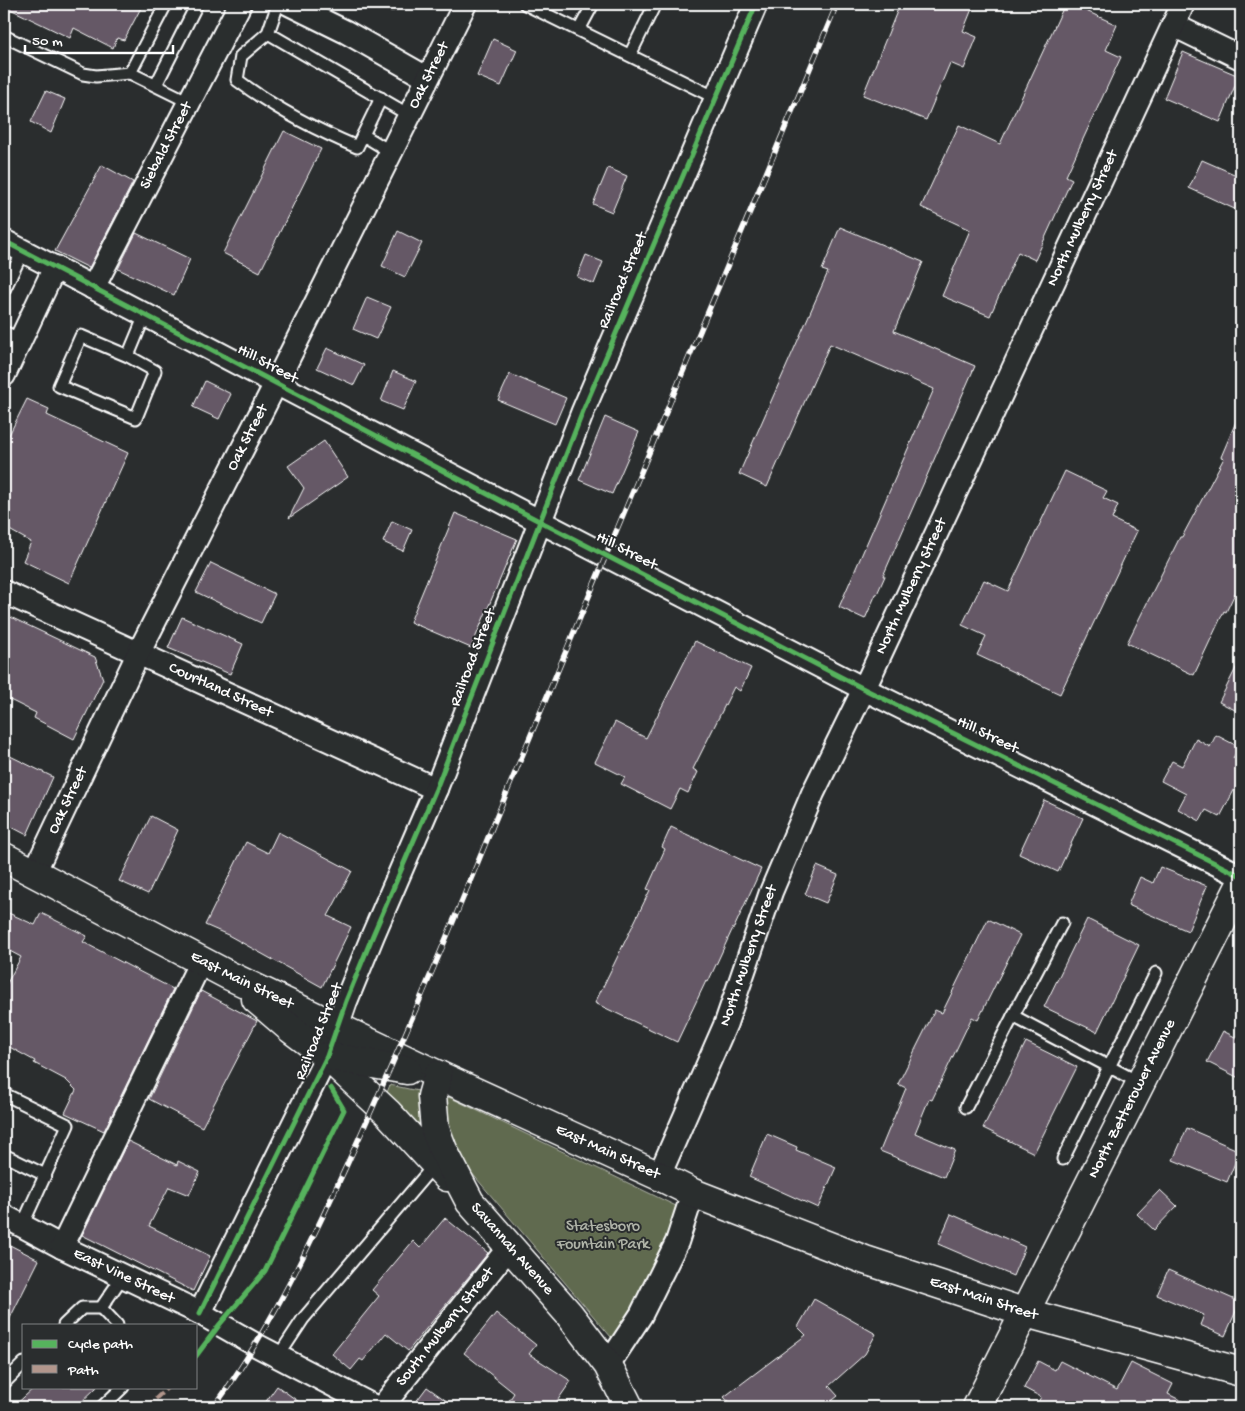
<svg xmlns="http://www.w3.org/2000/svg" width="1245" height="1411" viewBox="0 0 1245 1411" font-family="'Gochi Hand',sans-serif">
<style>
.green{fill:#616a50;stroke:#b0b4a8}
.building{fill:#655866;stroke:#fff}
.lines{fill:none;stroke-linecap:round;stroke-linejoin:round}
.lane-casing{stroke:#fff;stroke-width:15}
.street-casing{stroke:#fff;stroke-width:26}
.secondary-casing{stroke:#fff;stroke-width:31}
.lane{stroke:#2a2d2e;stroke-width:11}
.street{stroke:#2a2d2e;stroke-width:22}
.secondary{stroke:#2a2d2e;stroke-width:28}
.rail-casing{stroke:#fff;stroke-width:5.5}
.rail{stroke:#2a2d2e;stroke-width:4;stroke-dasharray:11;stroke-linecap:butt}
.quiet{stroke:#b2968c;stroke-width:4;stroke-dasharray:8 4;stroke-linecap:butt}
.cycleway-casing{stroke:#2a2d2e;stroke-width:8}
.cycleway{stroke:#56b35d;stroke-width:5}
.labels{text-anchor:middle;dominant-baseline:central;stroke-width:4;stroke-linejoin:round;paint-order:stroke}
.street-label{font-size:16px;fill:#fff;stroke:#2a2d2e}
.park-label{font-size:16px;fill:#b0b4a8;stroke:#2a2d2e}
</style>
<rect width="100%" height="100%" fill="#2a2d2e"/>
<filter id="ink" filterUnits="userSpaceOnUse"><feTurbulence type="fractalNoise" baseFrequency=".02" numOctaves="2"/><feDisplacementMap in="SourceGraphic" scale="10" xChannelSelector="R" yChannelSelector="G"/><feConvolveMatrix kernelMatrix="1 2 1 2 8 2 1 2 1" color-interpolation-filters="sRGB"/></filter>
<g filter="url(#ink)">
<!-- green -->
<polygon class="green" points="390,1085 451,1098 676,1206 679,1213 625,1328 611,1337 465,1165 433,1150 385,1097"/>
<!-- building -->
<g class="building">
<polygon points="4,4 143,4 124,40 117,38 113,48 74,28 70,38 4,6"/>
<polygon points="900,4 974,4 963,31 977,37 964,69 950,63 926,120 863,95"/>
<polygon points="1065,4 1071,4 1117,25 1106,50 1121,57 1066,176 1072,179 1035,260 1018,252 990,316 942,296 970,230 921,207 959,125 1000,144"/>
<polygon points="493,39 517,50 501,86 477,76"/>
<polygon points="1183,52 1239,76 1220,122 1164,98"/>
<polygon points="46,91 65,99 51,133 31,122"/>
<polygon points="284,131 321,149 260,272 223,253"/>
<polygon points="1202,160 1241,177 1241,212 1189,188"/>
<polygon points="102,165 133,182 89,268 55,251"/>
<polygon points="608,168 627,176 612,212 593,204"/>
<polygon points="840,227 923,262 894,331 975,366 883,576 885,576 877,594 876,594 865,619 839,607 934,389 830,344 767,487 739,474 828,272 822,270"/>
<polygon points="398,231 422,243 405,277 382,266"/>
<polygon points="136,233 190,259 174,295 118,269"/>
<polygon points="586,255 603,262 594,284 577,277"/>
<polygon points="367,297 391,307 376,339 353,329"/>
<polygon points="327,348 364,365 354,385 317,368"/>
<polygon points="393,371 416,381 403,410 381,401"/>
<polygon points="510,374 566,398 555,424 498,400"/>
<polygon points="205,381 231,394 219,419 193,407"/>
<polygon points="27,399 49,409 47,415 128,453 69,583 23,561 31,542 4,527 4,445"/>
<polygon points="1241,410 1241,581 1226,612 1224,611 1194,675 1127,643 1180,537 1182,537 1224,458 1221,457"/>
<polygon points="605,417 639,432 612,494 579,480"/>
<polygon points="324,441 348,477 289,518 304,488 288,466"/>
<polygon points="1065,471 1107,491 1103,498 1118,505 1112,519 1137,531 1060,694 977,655 986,636 962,625 984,580 1008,591"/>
<polygon points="455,513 517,539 471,648 410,622"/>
<polygon points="392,521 412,530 403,551 383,542"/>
<polygon points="211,563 275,594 261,623 196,592"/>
<polygon points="4,614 95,657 103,679 74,739 34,718 36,713 4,697"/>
<polygon points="182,617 243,644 230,674 168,648"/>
<polygon points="695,641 751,668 740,691 734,687 693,769 698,772 688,793 680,789 670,809 621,784 625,777 595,762 615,722 646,738"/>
<polygon points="1241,658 1241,713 1219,702"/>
<polygon points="1216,735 1239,747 1233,758 1241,762 1241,777 1220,817 1206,810 1200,821 1178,809 1186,794 1161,781 1172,761 1182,766 1196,739 1210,747"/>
<polygon points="4,753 53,777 27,835 4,823"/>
<polygon points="1044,800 1083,818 1058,872 1019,854"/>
<polygon points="151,816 178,830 148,894 119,881"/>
<polygon points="671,827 761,869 734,928 733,928 708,982 706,981 677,1042 595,1003 650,890 647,889 665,849 662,847"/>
<polygon points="278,832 352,871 328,916 351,927 322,987 228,935 205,925 246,842 268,853"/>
<polygon points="817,866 838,875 826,903 805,894"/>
<polygon points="1160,867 1207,886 1188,931 1128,905 1140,877 1153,883"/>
<polygon points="4,911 35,925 41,913 87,936 83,942 173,989 104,1131 65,1113 76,1090 66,1080 34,1063 35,1061 4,1044 4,989 21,957 4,948"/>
<polygon points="988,919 1020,935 978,1020 972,1017 932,1100 929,1099 915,1133 955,1150 944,1177 880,1151 906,1088 898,1084 935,1010 942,1013"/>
<polygon points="1087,919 1139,945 1097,1032 1044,1007"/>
<polygon points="201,991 257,1021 202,1127 149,1099"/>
<polygon points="1223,1031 1241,1040 1241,1079 1207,1062"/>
<polygon points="1026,1042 1077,1067 1034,1153 983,1128"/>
<polygon points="1187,1128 1240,1151 1227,1182 1173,1160"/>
<polygon points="767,1134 797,1147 796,1150 836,1167 818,1208 749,1177"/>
<polygon points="128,1141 177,1165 178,1161 200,1172 189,1195 169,1187 149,1226 210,1256 193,1291 82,1235"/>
<polygon points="1160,1190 1177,1206 1154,1230 1137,1214"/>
<polygon points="951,1214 1025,1247 1013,1276 938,1244"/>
<polygon points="445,1218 488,1253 408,1351 386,1333 363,1361 360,1359 351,1370 332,1354 379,1296 372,1290 413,1241 420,1248"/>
<polygon points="4,1242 39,1260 4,1330"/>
<polygon points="1168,1270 1240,1302 1225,1336 1200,1325 1204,1315 1157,1295"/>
<polygon points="814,1299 876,1334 865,1354 829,1386 838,1396 824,1407 733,1407 724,1397 806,1335 798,1327"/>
<polygon points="496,1313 536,1345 529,1354 571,1381 553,1407 505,1407 514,1393 464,1353"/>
<polygon points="1038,1361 1055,1370 1060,1361 1117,1390 1131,1363 1173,1384 1168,1394 1194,1407 1035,1407 1041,1397 1024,1388"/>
<polygon points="277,1386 306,1407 262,1407"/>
<polygon points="35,1387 97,1387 76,1407 13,1407"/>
<polygon points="427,1387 455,1407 412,1407"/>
</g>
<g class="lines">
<defs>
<g id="lane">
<path d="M 278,4 L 268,33 L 241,56 L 237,80 C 274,108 314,129 357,147 L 381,98"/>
<polyline points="389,4 393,4"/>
<polyline points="525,4 716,98"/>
<polyline points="579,30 593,4"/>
<polyline points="268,33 409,115"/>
<polyline points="4,36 83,74 96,76 130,73 189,102"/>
<polyline points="630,55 655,4"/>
<polyline points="130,73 166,4"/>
<polyline points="156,85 197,4"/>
<polyline points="363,135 391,152"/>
<polyline points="4,290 23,251"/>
<polyline points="4,332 21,340"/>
<polyline points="128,356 155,371 136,418 59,386 81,336 128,356 145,315"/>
<polyline points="1013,1016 1062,923"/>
<polyline points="4,1094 68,1125 22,1226"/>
<polyline points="966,1107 1013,1016 1140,1083"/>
<polyline points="4,1155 45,1175"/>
<polyline points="1063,1159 1156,973"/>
<polyline points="101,1308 117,1325"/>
<polyline points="64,1325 82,1308 101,1308 123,1276"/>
<polyline points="278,1357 303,1319 435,1164"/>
<polyline points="4,1383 24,1363"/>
<polyline points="102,1407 123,1387"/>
</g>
<g id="street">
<polyline points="289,4 346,32 427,78"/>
<polyline points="1173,25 1241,58"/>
<polyline points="4,241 541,522 864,689 1241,876"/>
<path id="s1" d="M 93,288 L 240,4"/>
<polyline points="4,375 55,267"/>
<path id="s2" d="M 4,592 L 436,789"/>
<path id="s3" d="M 34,873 L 138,654 L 276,383 L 465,4"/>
<path id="s4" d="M 659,1176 L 726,1023 L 771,892 L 813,793 L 864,689 L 1183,4"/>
<path id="s5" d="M 4,1216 L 62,1247 L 200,1313 L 256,1345 L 375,1407"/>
<polyline points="62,1247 201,961"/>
<polyline points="200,1313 327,1056 346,1001 373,935 436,789 583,411 756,4"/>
<polyline points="608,1365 641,1315 677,1242 693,1193"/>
<path id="s6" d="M 382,1407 L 510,1246"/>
</g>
<g id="secondary">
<path id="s7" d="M 4,857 L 228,975 L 438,1075 L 659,1176 L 693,1193 L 865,1260 L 1026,1313 L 1241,1372"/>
<polyline points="256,999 291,1029 327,1056 388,1113 447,1177"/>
<polyline points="327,1056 407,1070"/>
<path id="s8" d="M 438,1075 L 432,1096 L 435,1129 L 443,1150 L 470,1202 L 569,1314 L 608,1365 L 629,1407"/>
<path id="s9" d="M 977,1407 L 1241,884"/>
</g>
</defs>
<!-- lane casing -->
<use href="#lane" class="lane-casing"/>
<!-- street casing -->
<use href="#street" class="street-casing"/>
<!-- secondary casing -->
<use href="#secondary" class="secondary-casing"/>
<!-- lane -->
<use href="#lane" class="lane"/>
<!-- street -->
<use href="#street" class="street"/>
<!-- secondary -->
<use href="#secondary" class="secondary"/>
<defs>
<path id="rail" d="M 214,1407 C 267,1334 306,1253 344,1171 C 397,1056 446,940 494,823 C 608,550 723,277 837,4"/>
</defs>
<!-- rail casing -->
<use href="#rail" class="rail-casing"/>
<!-- rail -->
<use href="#rail" class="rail"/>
<!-- quiet -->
<polyline class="quiet" points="147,1407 168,1387"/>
<defs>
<g id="cycleway">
<polyline points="4,241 541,522 864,689 1241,876"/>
<polyline points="200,1313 327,1056 346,1001 373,935 436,789 583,411 756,4"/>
<polyline points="196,1356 220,1324 265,1271 344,1110 331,1088"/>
</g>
</defs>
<!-- cycleway casing -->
<use href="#cycleway" class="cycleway-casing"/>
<!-- cycleway -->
<use href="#cycleway" class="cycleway"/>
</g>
</g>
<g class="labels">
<!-- street labels -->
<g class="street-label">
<text stroke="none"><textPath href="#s3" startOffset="890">Oak Street</textPath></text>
<text stroke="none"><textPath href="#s1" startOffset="160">Siebald Street</textPath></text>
<text stroke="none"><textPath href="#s4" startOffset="1048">North Mulberry Street</textPath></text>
<text transform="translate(624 281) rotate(-67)">Railroad Street</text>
<text transform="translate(267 365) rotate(28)">Hill Street</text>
<text stroke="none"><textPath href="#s3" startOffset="485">Oak Street</textPath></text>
<text transform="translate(626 552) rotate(27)">Hill Street</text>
<text stroke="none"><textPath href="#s4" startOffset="642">North Mulberry Street</textPath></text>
<text transform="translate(474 658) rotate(-69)">Railroad Street</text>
<text stroke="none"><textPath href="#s2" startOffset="238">Courtland Street</textPath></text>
<text transform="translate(987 736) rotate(26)">Hill Street</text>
<text stroke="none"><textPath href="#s3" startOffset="80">Oak Street</textPath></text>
<text stroke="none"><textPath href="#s4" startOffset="238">North Mulberry Street</textPath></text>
<text stroke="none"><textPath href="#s7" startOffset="268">East Main Street</textPath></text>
<text transform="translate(320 1032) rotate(-68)">Railroad Street</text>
<text stroke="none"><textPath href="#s9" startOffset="345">North Zetterower Avenue</textPath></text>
<text stroke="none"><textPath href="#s7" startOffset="672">East Main Street</textPath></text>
<text stroke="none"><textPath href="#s8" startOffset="199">Savannah Avenue</textPath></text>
<text stroke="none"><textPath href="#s5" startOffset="134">East Vine Street</textPath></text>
<text stroke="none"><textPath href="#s7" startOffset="1076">East Main Street</textPath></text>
<text stroke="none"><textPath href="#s6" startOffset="102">South Mulberry Street</textPath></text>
</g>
<!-- park labels -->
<g class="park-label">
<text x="603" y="1227">Statesboro<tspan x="603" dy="18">Fountain Park</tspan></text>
</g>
</g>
<!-- margin -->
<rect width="1245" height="1411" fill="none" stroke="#2a2d2e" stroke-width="20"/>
<rect x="10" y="10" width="1225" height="1391" fill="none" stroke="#fff" stroke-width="2" filter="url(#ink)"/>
<!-- legend -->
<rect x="22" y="1324" width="175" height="65" fill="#2a2d2e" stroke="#7f8182"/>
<rect x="32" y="1340" width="25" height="8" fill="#56b35d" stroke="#7f8182"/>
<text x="68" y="1348" font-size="15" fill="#ffffff">Cycle path</text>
<rect x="32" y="1365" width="25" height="8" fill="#b2968c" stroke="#7f8182"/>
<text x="68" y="1374" font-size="15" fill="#ffffff">Path</text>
<!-- scale -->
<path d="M25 45v8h148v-8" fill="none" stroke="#ffffff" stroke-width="2.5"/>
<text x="32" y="45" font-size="15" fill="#ffffff" stroke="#2a2d2e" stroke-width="4" paint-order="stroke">50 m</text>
</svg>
